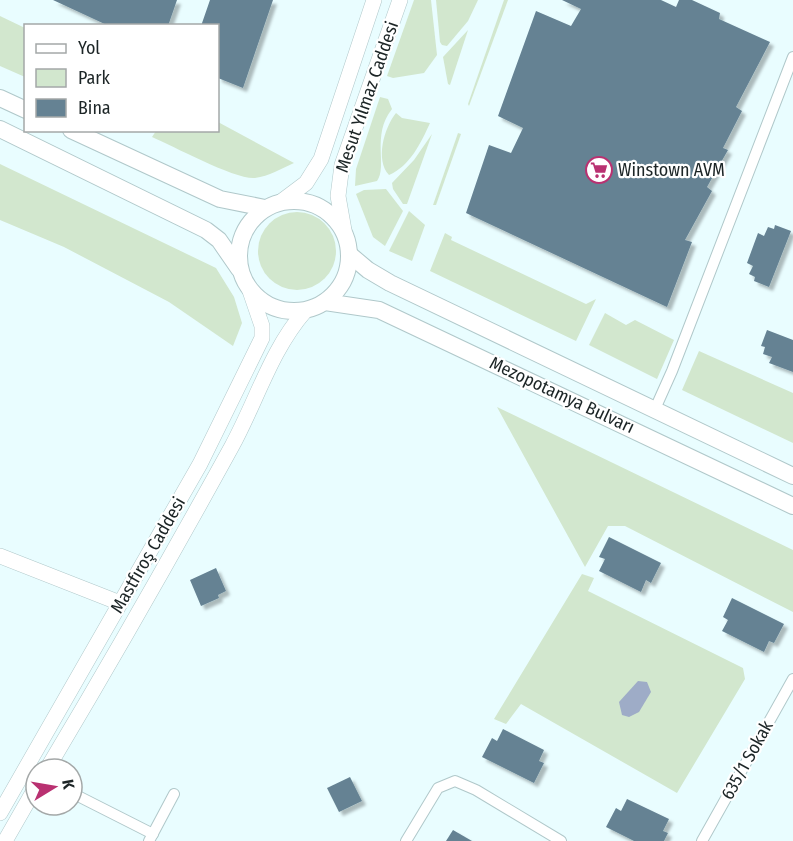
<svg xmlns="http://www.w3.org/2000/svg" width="793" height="841" viewBox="0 0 793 841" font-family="'Fira Sans Condensed',sans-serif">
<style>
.green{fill:#d2e7ce}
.water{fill:#9eacc7}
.building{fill:#658293;filter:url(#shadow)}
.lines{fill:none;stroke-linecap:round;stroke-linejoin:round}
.street-casing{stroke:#b0c8ca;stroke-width:12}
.secondary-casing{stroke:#b0c8ca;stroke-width:16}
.primary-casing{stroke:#b0c8ca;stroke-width:18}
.street{stroke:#fff;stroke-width:10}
.secondary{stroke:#fff;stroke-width:15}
.primary{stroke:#fff;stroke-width:16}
.labels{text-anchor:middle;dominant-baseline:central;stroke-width:4.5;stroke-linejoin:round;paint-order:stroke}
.street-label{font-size:18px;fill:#1c2526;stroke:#fff}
.poi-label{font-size:18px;fill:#1c2526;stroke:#fff;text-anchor:start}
</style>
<defs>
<filter id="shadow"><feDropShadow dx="4" dy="4" stdDeviation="1.5" flood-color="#0004"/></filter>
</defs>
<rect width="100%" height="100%" fill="#e9fdff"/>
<!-- green -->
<g class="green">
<polygon points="414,0 431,0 437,55 424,73 393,78 387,76"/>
<polygon points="436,0 478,0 468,21 447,46 442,45 440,42"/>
<polygon points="504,0 508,0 469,106 468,104"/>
<polygon points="0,16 25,28 25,77 0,66"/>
<polygon points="468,30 450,85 448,84 443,57"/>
<path d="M 380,97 L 388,99 L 392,109 C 371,135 388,166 377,181 L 355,186 L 356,169 Z"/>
<path d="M 396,113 L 402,118 L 430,123 C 421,143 410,166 389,175 C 375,160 384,128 396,113 Z"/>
<path d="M 218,122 L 294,163 C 281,169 269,176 255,178 C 236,180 173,146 152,137 L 156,131 L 218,130 Z"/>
<polygon points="458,133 461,134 436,205 433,205"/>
<polygon points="432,134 407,204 403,204 393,189 392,183 414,160"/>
<polygon points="0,164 216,268 234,297 242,323 233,346 169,302 64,247 0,220"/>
<polygon points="386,189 403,211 385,246 373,237 356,194 364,190"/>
<polygon points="409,211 425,225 412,261 389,251"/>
<circle cx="297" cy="251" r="39"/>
<polygon points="445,233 452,237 451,240 586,304 596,299 576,341 430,271"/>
<polygon points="605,313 626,325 635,320 674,340 657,379 589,345"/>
<polygon points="699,351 793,393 793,443 682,390"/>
<polygon points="497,407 793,550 793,612 625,526 608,526 585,567"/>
<polygon points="582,574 594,578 588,591 743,668 745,679 677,793 521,704 506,724 494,719"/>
</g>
<!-- water -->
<polygon class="water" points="638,681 647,682 651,692 639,712 629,717 622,715 619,702"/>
<!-- building -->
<g class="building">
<polygon points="53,0 177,0 168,26 109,26"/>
<polygon points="210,0 273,0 243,88 218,78 218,26 201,26"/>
<polygon points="562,0 661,0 676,7 679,0 692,0 720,13 719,19 770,42 736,107 742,111 723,148 728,150 707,187 712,191 685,240 692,242 667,307 466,213 489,145 511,153 523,128 498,116 536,11 571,26 581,9"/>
<polygon points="775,225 791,231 769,287 754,281 755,277 749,274 753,266 747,263 758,233 764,236 768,227 774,229"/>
<polygon points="767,330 793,340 793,372 769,363 772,357 763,354 765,347 761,346"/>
<polygon points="609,537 661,563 651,583 646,580 641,592 599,571 605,559 599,557"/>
<polygon points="216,568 226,591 218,595 219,598 201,606 190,580"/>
<polygon points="732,598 784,624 774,643 769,641 764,652 722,631 728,620 723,617"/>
<polygon points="503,729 544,750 539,761 544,763 534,783 482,757 492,738 497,741"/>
<polygon points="350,777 362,801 339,812 327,788"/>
<polygon points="627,799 669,819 663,831 668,833 664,841 634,841 606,827 616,808 621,811"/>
<polygon points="453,830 472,841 446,841"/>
</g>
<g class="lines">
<defs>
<g id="street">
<polyline points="655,409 672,371 793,57"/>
<polyline points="72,793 153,834"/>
<polyline points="149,841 174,794"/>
<polyline points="406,841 438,788 455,781 476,790 561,841"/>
<polyline points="702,841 793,679"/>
</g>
<g id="secondary">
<polyline points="282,201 306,183 321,159 374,0"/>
<polyline points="344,230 338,196 342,165 400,0"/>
<polyline points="0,556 120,603"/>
<path d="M 47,769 C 111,662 172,555 232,446 C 257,400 271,350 305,311"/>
<polyline points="0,813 200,464 262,338 262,326 249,288"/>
<polyline points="5,841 36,787"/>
</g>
<g id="primary">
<polyline points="0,98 26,110"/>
<polyline points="0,129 206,230 219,240 239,269"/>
<polyline points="71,130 220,199 265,208"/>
<circle cx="294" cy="256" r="55"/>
<polyline points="349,254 368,270 390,283 793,476"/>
<polyline points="325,302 379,310 793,506"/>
</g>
</defs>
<!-- street casing -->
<use href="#street" class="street-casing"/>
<!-- secondary casing -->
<use href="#secondary" class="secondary-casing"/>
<!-- primary casing -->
<use href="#primary" class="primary-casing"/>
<!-- street -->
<use href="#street" class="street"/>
<!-- secondary -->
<use href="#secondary" class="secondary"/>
<!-- primary -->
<use href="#primary" class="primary"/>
</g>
<!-- icons -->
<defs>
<symbol id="supermarket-ring" viewBox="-11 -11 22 22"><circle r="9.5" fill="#fff" stroke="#b93171" stroke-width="1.5"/><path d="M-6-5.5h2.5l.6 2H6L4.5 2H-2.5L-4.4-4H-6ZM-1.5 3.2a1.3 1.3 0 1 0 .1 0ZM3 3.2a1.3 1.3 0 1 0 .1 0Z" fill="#b93171"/></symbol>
</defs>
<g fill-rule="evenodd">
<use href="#supermarket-ring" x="584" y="155" width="30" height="30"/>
</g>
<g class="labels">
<!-- street labels -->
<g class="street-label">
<text transform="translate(367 97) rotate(-71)">Mesut Yılmaz Caddesi</text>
<text transform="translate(562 395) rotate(25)">Mezopotamya Bulvarı</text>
<text transform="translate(148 555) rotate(-60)">Mastfıroş Caddesi</text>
<text transform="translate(747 760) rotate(-61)">635/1 Sokak</text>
</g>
<!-- poi labels -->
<g class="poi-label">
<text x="618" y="170">Winstown AVM</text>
</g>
</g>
<!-- legend -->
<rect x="24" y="24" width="195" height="108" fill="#ffffff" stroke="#a4a8a8" stroke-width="1.5"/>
<rect x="36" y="44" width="30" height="9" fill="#ffffff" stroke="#a4a8a8" stroke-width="1.5"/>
<text x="78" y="54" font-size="18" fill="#1c2526">Yol</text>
<rect x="36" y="69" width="30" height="18" fill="#d2e7ce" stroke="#a4a8a8" stroke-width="1.5"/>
<text x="78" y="84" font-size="18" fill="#1c2526">Park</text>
<rect x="36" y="99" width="30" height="18" fill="#658293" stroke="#a4a8a8" stroke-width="1.5"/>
<text x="78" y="114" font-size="18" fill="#1c2526">Bina</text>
<!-- north arrow -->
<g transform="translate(54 787) rotate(79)"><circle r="28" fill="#ffffff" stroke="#a4a8a8" stroke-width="1.5"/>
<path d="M0-4.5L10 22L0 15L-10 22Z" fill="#b93171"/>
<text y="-9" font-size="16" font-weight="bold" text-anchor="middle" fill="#1c2526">K</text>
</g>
</svg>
